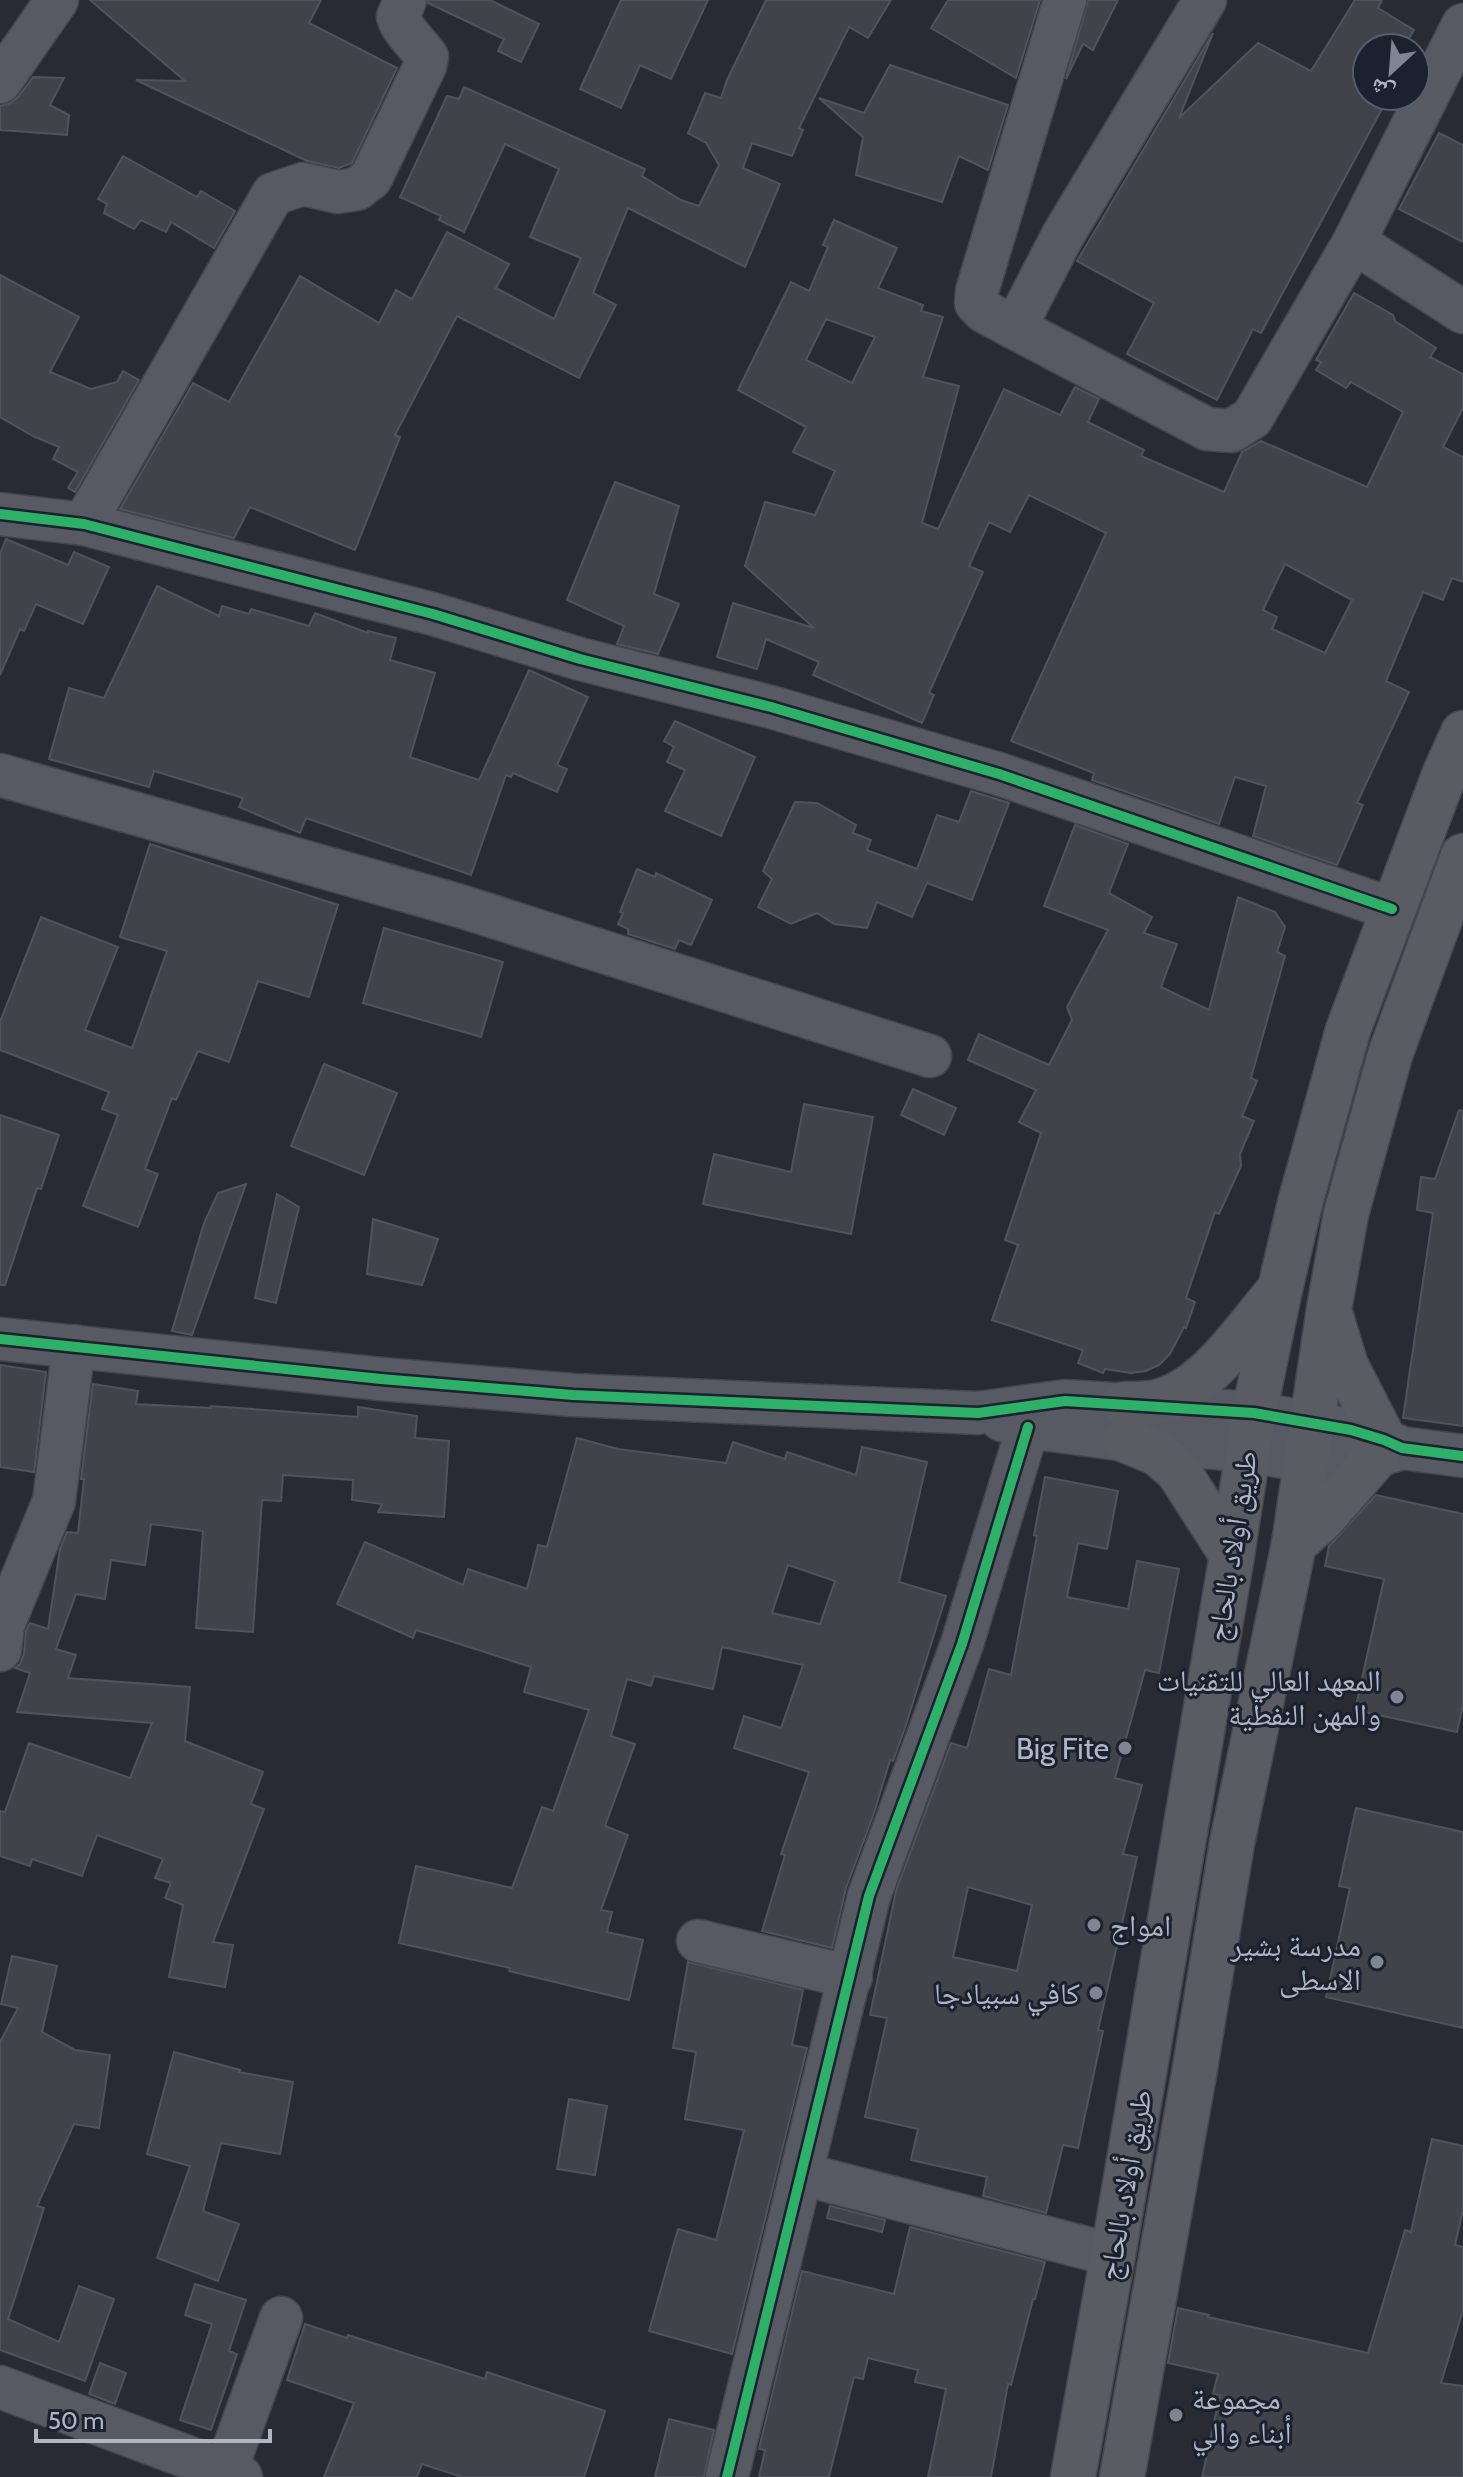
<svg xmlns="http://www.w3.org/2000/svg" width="1463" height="2477" viewBox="0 0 1463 2477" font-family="Cabin,'Noto Naskh Arabic',sans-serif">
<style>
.building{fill:#41434b;stroke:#4f535c;stroke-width:2;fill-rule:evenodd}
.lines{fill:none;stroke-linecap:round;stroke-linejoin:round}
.minor-casing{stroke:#44464d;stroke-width:45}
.major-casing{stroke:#454851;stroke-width:47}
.minor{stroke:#575a63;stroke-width:42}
.major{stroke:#5a5c64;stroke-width:44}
.cycleway-casing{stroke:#1b212e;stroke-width:15}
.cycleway{stroke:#2db169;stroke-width:10}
.poi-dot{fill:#818593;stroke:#1b212e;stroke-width:3}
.labels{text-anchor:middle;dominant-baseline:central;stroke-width:6;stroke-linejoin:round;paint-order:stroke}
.street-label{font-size:30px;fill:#b1b6c6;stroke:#1b212e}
.poi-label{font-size:30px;fill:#b1b6c6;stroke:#1b212e;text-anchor:end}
</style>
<rect width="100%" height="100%" fill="#282b34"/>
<!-- building -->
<g class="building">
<polygon points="90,0 321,0 309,23 397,68 352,163 339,168 307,161 136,80 185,81"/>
<polygon points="428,0 490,0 539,24 521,62 498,51 504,39 428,3"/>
<polygon points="621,0 708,0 671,79 640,65 621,108 580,89"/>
<polygon points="766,0 891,0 868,38 849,27 799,128 803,130 792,156 752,143 743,168 780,184 745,267 628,208 593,293 616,305 579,378 457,316 395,435 400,437 355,550 250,507 234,538 120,509 193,383 229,402 300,276 379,323 396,290 412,299 447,232 509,264 496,288 554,319 581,258 530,237 559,169 505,144 464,232 439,220 441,216 400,197 447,96 459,99 464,87 645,169 642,176 681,200 699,206 719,165 706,143 688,133 705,93 721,98 727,80"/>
<polygon points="948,0 1040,0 1016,78 931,28"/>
<polygon points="1088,0 1118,0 1093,50 1083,44 1066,79"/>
<polygon points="1355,0 1382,0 1378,8 1414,30 1403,48 1367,48 1367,101 1382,109 1261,333 1253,329 1217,400 1127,354 1154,303 1077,261 1213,33 1179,118 1258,43 1311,71"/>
<polygon points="890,65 1008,105 988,170 959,156 942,202 856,175 863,137 819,98 864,113"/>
<polygon points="33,77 64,78 50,105 69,115 67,135 0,130 0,106 11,103 19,96"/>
<polygon points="1439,133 1463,145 1463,242 1399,209"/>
<polygon points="123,156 197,197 201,191 235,211 214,248 171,222 166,232 141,220 134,229 104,213 107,204 98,199"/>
<path d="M 834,220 L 897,248 L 878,288 L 923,305 L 921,311 L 943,317 L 923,377 L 959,386 L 922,523 L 938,529 L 1004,389 L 1060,415 L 1075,387 L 1099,399 L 1088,422 L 1144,450 L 1141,456 L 1224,492 L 1242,452 L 1261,441 L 1367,487 L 1403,412 L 1351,382 L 1346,388 L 1316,370 L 1321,362 L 1316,360 L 1354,293 L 1393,315 L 1395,321 L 1436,348 L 1430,357 L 1463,374 L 1463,408 L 1443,447 L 1463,457 L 1463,582 L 1452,578 L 1443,600 L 1423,592 L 1386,681 L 1409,692 L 1357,803 L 1363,805 L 1337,865 L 1253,836 L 1266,786 L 1235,777 L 1219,824 L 1092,780 L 1094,773 L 1011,741 L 1106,533 L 1029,495 L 1010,532 L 989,522 L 969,566 L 983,572 L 929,693 L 934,695 L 922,723 L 813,675 L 819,662 L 766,639 L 757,669 L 717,657 L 733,603 L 814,628 L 745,566 L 765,502 L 815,515 L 835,471 L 793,452 L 806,427 L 738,390 L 791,282 L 809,291 L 828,247 L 823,245 ZM 826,319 L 875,337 L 852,383 L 806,360 ZM 1285,564 L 1352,600 L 1325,653 L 1272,629 L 1277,617 L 1263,610 Z"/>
<polygon points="0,275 79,317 50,372 91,389 117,382 123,371 139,380 75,492 68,488 78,472 53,459 59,447 33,436 0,417"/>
<polygon points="615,482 679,506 654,594 679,604 658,654 617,644 624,626 567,600"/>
<polygon points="6,539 68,565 74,552 109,567 83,624 36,604 24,631 20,629 0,675 0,554"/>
<polygon points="157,586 219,616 222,606 249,614 251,609 309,626 315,613 368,633 368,631 396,638 390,660 435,673 410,757 479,780 529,670 588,697 557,765 567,769 557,792 513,773 511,777 506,775 471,875 306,818 300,833 239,807 243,798 154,771 149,787 49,759 69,688 104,698"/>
<polygon points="675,721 755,757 721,836 665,811 685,770 667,762 674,747 664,741"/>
<polygon points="971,791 1009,803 972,900 927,883 912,917 877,902 867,928 834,924 817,913 791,924 758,907 772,879 763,871 795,802 817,803 856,825 853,833 871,840 867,850 917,869 937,815 959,822"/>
<polygon points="1075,825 1128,844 1109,893 1152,917 1144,933 1177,944 1161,987 1209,1010 1238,897 1275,912 1285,927 1277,952 1285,956 1251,1078 1257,1081 1242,1116 1254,1121 1240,1154 1241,1166 1219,1214 1215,1212 1186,1298 1195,1302 1186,1328 1184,1327 1170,1354 1159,1365 1146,1371 1131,1373 1105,1369 1103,1373 1078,1363 1083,1350 992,1320 1018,1245 1005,1240 1041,1133 1019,1122 1036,1090 968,1060 979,1034 1049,1065 1072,1020 1067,1007 1108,930 1044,906"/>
<polygon points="150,844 338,905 309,997 258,981 229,1062 198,1051 176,1100 172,1098 145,1169 158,1174 138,1227 83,1206 118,1115 102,1109 109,1092 0,1050 0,1022 41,917 118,947 85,1030 132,1048 167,951 120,937"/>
<polygon points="637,869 655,877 656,873 712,900 691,945 679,940 675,949 628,934 628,929 618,924 623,913 620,912"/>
<polygon points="384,928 503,962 481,1037 363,1003"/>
<polygon points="324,1064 397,1093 364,1175 291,1146"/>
<polygon points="913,1089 956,1108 944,1135 901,1115"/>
<polygon points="804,1104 873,1117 851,1234 703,1204 714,1154 791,1172"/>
<polygon points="1459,1110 1463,1111 1463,1426 1403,1418 1433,1213 1417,1210 1421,1177 1435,1179"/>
<polygon points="0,1115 59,1135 41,1189 37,1188 5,1285 0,1285"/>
<polygon points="246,1184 192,1335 172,1331 204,1223 218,1193"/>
<polygon points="277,1194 299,1207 276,1303 255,1298"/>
<polygon points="373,1219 438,1239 422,1285 367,1274"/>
<polygon points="0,1365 46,1372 34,1472 0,1467"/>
<polygon points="93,1384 138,1391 136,1404 211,1408 211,1406 358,1417 358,1407 417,1416 415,1438 449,1441 444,1517 378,1512 382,1504 352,1500 353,1480 283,1475 281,1501 262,1500 253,1632 196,1628 203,1531 151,1524 145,1565 111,1560 105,1599 76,1594 56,1649 76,1655 68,1678 190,1687 185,1741 263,1772 251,1804 264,1809 213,1942 233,1945 225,1987 169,1977 183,1905 165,1898 171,1883 155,1878 163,1859 97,1835 82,1876 32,1859 30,1866 0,1856 0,1811 5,1812 29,1743 130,1778 152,1723 17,1712 30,1673 15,1668 20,1664 24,1654 26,1631 30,1623 48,1629 60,1549 67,1532 78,1533 84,1479 81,1479"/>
<path d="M 577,1438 L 618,1449 L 726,1463 L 733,1442 L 785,1459 L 787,1452 L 856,1475 L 862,1447 L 927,1462 L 899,1582 L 946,1596 L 905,1728 L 893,1761 L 890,1760 L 874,1813 L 846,1888 L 832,1948 L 762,1931 L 785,1855 L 781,1854 L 809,1772 L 734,1748 L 744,1716 L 781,1728 L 803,1665 L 722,1647 L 713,1689 L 654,1676 L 651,1686 L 627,1679 L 611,1736 L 635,1744 L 605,1826 L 628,1835 L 601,1910 L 612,1912 L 607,1932 L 643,1940 L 629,2000 L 509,1971 L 510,1968 L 399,1943 L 416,1866 L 512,1888 L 542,1807 L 553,1811 L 589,1710 L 524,1692 L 531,1667 L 416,1630 L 413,1638 L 337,1604 L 365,1542 L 463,1585 L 468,1569 L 527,1589 L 538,1545 L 547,1547 ZM 788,1565 L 835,1581 L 820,1624 L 772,1613 Z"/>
<path d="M 1045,1477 L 1118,1491 L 1107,1549 L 1078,1543 L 1067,1597 L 1128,1609 L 1137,1561 L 1179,1569 L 1159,1673 L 1145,1670 L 1115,1778 L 1142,1785 L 1123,1854 L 1137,1857 L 1098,2030 L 1103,2031 L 1078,2148 L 1063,2145 L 1046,2213 L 983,2196 L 987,2177 L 911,2160 L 918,2129 L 865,2117 L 887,2018 L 870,2015 L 896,1891 L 951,1743 L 967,1748 L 989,1669 L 1011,1675 L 1037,1536 L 1034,1535 ZM 968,1887 L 1032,1905 L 1017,1971 L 953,1957 Z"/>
<polygon points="1376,1495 1463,1514 1463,1705 1457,1732 1355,1710 1384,1579 1325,1566 1329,1546"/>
<polygon points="1356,1808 1463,1832 1463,2028 1326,1997 1350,1888 1339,1886"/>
<polygon points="12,1956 57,1966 42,2032 75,2050 110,2055 99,2128 74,2124 37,2206 44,2208 8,2319 59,2342 79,2286 114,2299 85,2381 0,2350 0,2042 18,2008 1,2004"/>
<polygon points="688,1962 803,1990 792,2045 807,2048 732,2354 649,2331 678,2229 716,2240 744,2130 685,2119 696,2052 673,2048"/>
<polygon points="174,2052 240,2070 239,2072 293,2082 280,2154 221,2143 203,2211 239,2224 218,2281 157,2258 190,2166 147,2154"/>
<polygon points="569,2099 607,2106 595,2175 557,2169"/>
<polygon points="1432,2139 1463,2146 1463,2210 1455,2245 1463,2247 1463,2310 1441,2383 1463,2386 1463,2477 1202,2477 1220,2395 1213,2394 1218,2374 1168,2363 1178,2308 1209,2315 1208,2317 1368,2353 1405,2230 1411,2232"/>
<polygon points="830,2206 885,2220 882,2232 827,2218"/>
<polygon points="910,2227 1045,2262 1035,2299 1033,2299 1011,2385 1008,2384 991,2477 928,2477 946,2389 915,2382 918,2370 868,2358 863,2379 854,2377 829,2477 759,2477 765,2450 759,2449 802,2271 894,2294"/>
<polygon points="195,2284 246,2300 229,2351 237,2354 211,2430 180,2420 212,2324 185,2315"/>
<polygon points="305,2324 347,2338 348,2335 485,2379 487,2372 605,2411 584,2477 462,2477 422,2464 417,2477 324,2477 354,2403 287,2380"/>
<polygon points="100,2363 126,2373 115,2404 89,2394"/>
<polygon points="669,2419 714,2430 704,2477 655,2477"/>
</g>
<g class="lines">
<defs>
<g id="minor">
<polyline points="1205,0 1063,235 1015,328 1207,429 1231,431 1252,418 1354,242 1463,25"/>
<polyline points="0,82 57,0"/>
<polyline points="1354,242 1463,312"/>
<polyline points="1015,328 985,312 976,303 977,291 1065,0"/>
<polyline points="0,514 84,524 433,614 580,659 771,707 999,774 1392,909"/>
<path d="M 84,524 L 273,194 L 303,184 L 338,192 L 357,189 L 371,178 L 425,66 L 427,57 C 418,44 403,32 398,17 L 405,0"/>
<polyline points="0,775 460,906 930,1056"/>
<polyline points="0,1339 381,1379 573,1395 978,1413 1065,1401 1254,1413 1351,1430 1384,1440 1402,1448 1463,1456"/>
<polyline points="1002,1420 1028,1427 1125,1440 1249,1451 1307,1461 1377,1456 1399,1449"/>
<polyline points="0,1650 3,1625 54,1501 74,1346"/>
<polyline points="698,1941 851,1977"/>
<polyline points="802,2174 1113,2255"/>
<polyline points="0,2387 241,2477"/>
<polyline points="226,2470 281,2318"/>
<polyline points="727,2477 869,1896 962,1644 1028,1427"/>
</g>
<g id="major">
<polyline points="1331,1317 1346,1366 1384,1440"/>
<path d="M 1125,1404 C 1135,1404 1147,1404 1157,1402 C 1207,1390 1244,1331 1276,1294"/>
<polyline points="1125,1440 1157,1453 1178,1471 1232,1555"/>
<polyline points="1294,1544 1324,1517 1377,1456"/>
<polyline points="1073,2477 1113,2255 1232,1555 1254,1413 1280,1289 1300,1203 1348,1030 1445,773 1463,733"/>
<polyline points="1122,2477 1194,2074 1232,1843 1294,1544 1329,1309 1346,1214 1390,1055 1463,856"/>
</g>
</defs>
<!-- minor casing -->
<use href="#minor" class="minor-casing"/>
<!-- major casing -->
<use href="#major" class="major-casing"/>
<!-- minor -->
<use href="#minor" class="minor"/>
<!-- major -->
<use href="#major" class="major"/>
<defs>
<g id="cycleway">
<polyline points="0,514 84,524 433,614 580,659 771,707 999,774 1392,909"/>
<polyline points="0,1339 381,1379 573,1395 978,1413 1065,1401 1254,1413 1351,1430 1384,1440 1402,1448 1463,1456"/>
<polyline points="727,2477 869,1896 962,1644 1028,1427"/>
</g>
</defs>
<!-- cycleway casing -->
<use href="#cycleway" class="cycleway-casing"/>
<!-- cycleway -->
<use href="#cycleway" class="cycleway"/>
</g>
<!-- markers -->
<g class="poi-dot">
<circle cx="1397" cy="1697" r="8"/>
<circle cx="1125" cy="1748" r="8"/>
<circle cx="1094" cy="1925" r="8"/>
<circle cx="1377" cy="1962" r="8"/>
<circle cx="1096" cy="1993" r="8"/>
<circle cx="1176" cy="2415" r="8"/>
</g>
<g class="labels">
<!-- street labels -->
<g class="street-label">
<text transform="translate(1232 1546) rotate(-81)">طريق أولاد بالحاج</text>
<text transform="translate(1125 2185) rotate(-80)">طريق أولاد بالحاج</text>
</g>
<!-- poi labels -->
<g class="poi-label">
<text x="1381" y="1680">المعهد العالي للتقنيات<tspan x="1381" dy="34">والمهن النفطية</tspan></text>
<text x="1109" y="1748">Big Fite</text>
<text x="1110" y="1925" text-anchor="start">امواج</text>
<text x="1361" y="1945">مدرسة بشير<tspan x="1361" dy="34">الاسطى</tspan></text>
<text x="1080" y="1993">كافي سبيادجا</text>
<text x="1192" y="2398" text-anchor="start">مجموعة<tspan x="1192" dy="34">أبناء والي</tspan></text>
</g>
</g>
<!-- north arrow -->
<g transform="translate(1391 72) rotate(206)"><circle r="38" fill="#1b212e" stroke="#575d6b" stroke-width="2"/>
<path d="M0-6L14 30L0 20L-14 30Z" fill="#818593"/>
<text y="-12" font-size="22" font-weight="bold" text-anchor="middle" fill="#b1b6c6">ش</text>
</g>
<!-- scale -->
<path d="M36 2429v12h234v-12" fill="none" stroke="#b1b6c6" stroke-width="4"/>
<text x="48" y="2429" font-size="24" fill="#b1b6c6" stroke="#1b212e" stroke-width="6" paint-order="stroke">50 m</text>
</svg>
